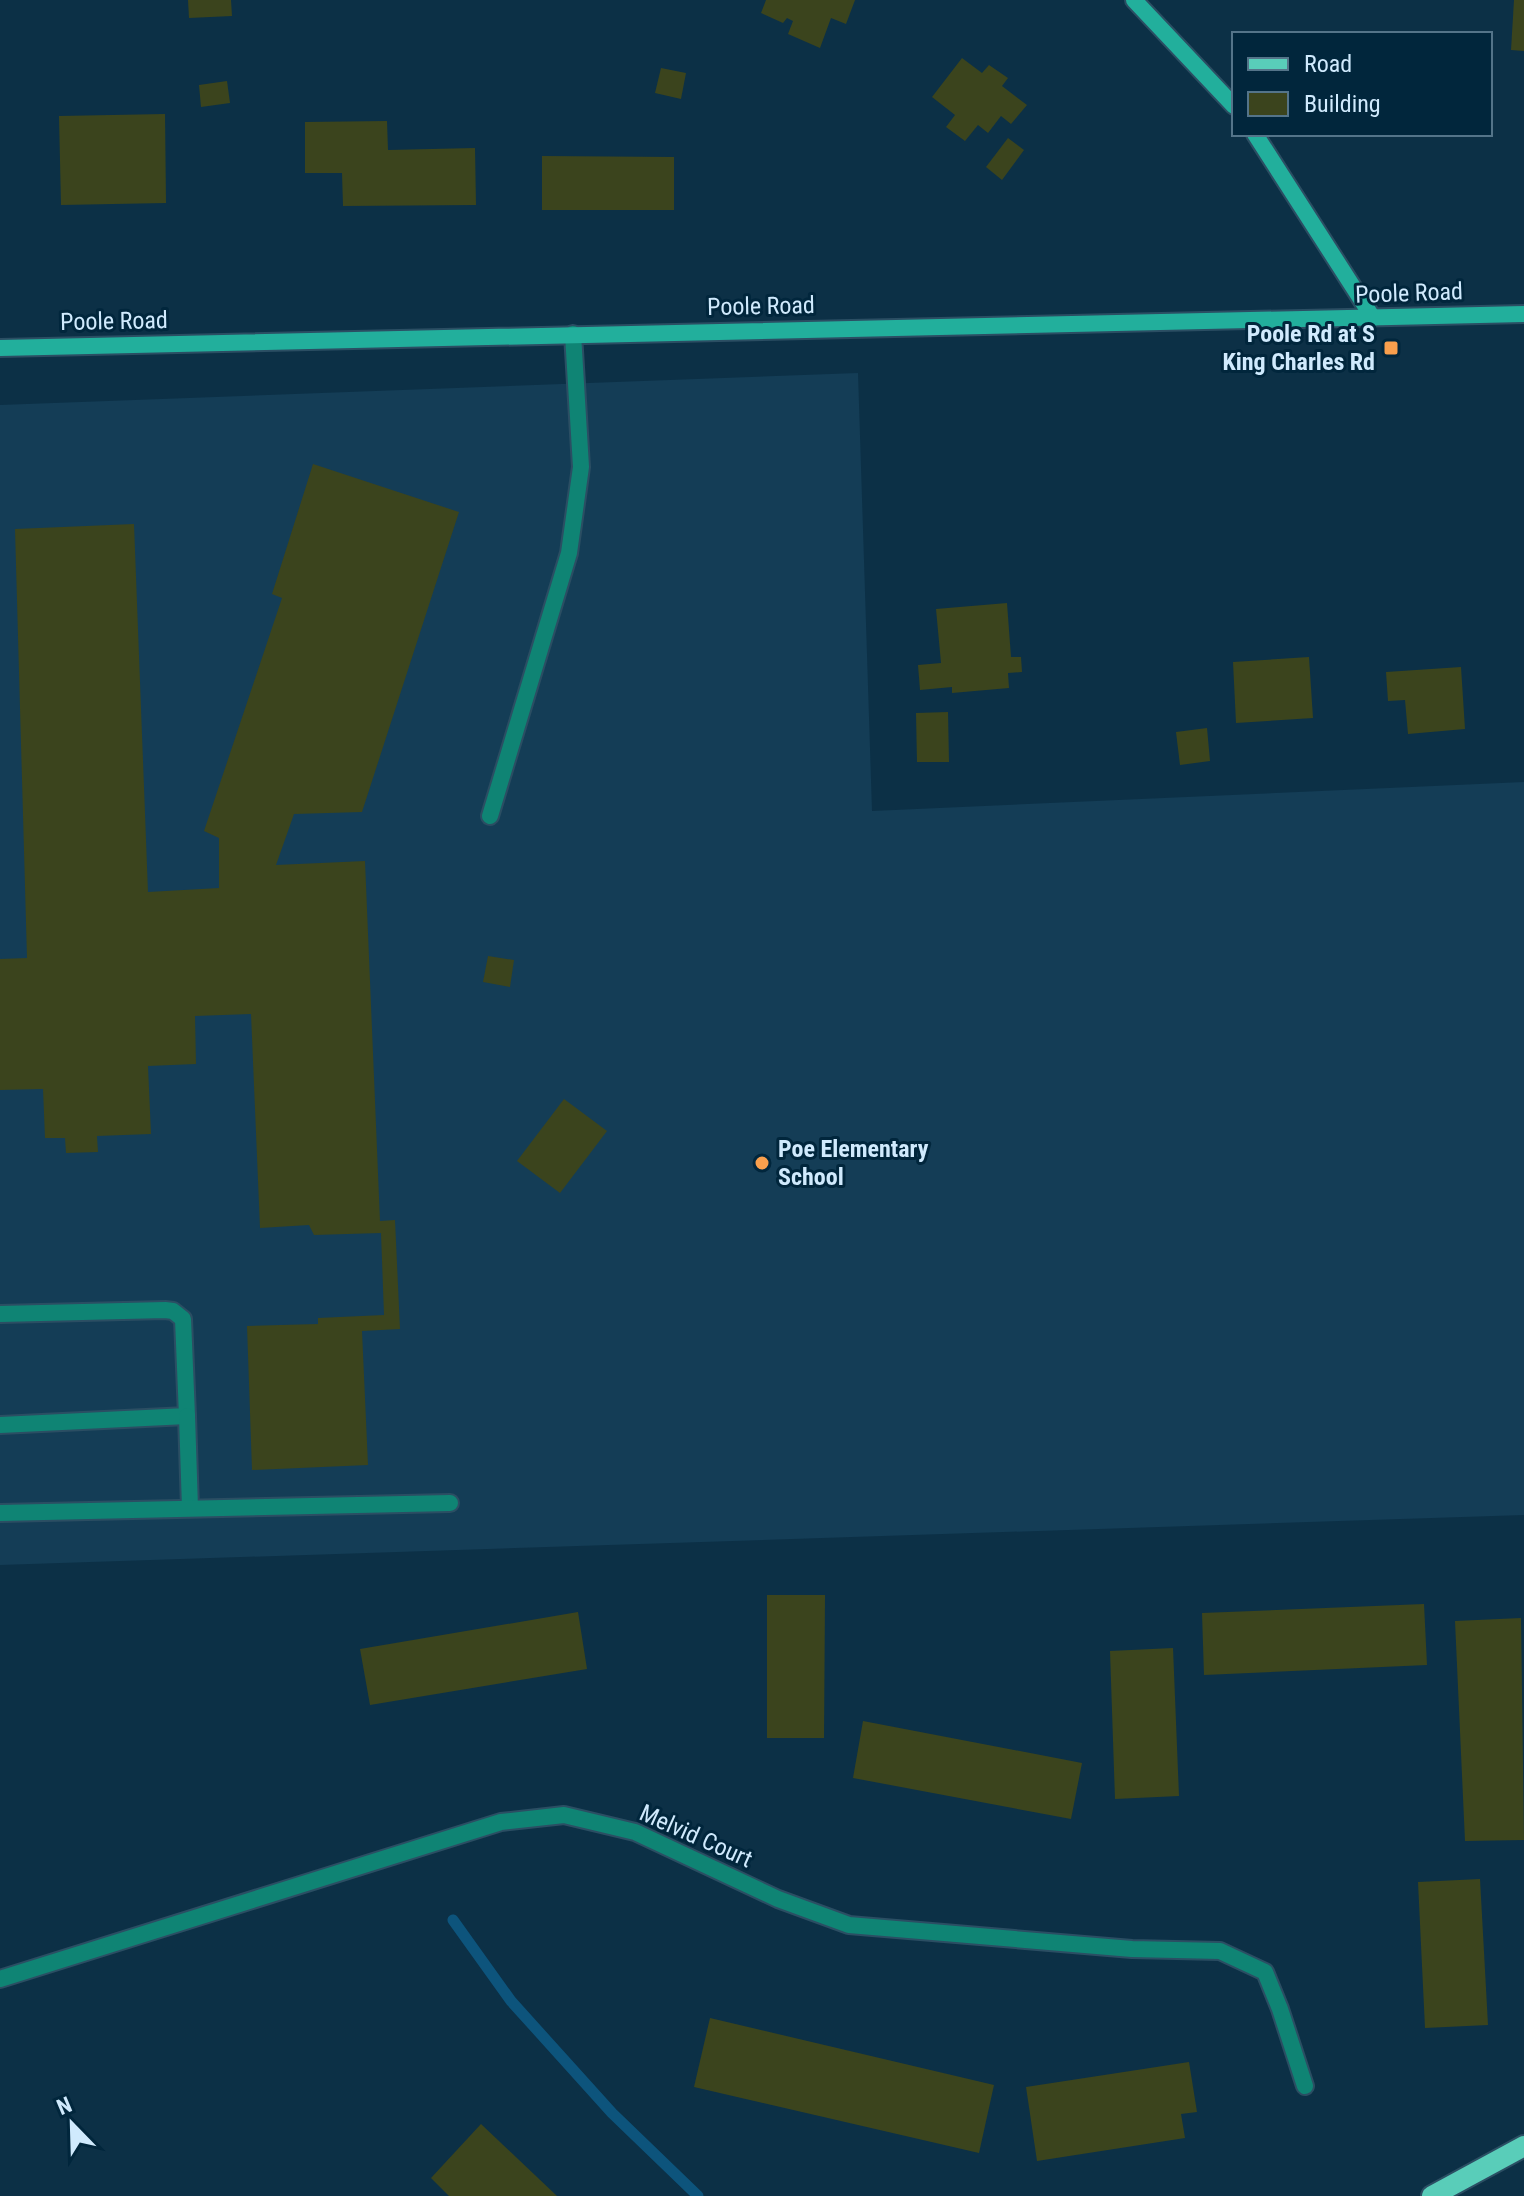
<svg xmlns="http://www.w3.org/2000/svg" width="1524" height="2196" viewBox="0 0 1524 2196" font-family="'Roboto Condensed',sans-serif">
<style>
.built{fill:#143d56}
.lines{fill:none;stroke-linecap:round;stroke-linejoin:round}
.stream{stroke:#0d547c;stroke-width:11}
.building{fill:#3b441d}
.lane-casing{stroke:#2b4e63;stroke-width:20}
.street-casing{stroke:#2b4e63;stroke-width:20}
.secondary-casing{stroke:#2b4e63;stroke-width:20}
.primary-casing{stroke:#2b4e63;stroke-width:24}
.lane{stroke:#0f8474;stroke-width:16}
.street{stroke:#0f8474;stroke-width:16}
.secondary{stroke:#22af9c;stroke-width:16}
.primary{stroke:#59cdb9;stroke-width:20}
.poi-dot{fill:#f99f4d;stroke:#01263c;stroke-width:3}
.labels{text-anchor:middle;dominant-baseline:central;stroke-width:6;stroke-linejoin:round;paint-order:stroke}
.street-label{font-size:24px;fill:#d0eafd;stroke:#01263c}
.poi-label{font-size:24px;font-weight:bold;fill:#d0eafd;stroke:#01263c;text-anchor:end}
</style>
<rect width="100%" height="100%" fill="#0c3046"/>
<!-- built -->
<polygon class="built" points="858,373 872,811 1524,782 1524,1515 0,1565 0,405"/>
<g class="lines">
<!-- stream -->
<polyline class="stream" points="453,1920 511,2001 612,2113 698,2196"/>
</g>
<!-- building -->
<g class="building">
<polygon points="188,0 231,0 232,16 189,18"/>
<polygon points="766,0 855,0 846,24 831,18 820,48 788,34 793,21 787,18 783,23 761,13"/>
<polygon points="1514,0 1524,0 1524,51 1511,50"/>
<polygon points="962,58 982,73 989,65 1008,78 1002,86 1027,105 1011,124 1001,116 988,133 978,125 965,141 946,127 955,115 932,97"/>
<polygon points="661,68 686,73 681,99 655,93"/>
<polygon points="227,81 230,103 201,107 199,85"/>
<polygon points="165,114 166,203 61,205 59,116"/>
<polygon points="387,121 388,150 475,148 476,205 343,206 342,173 305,173 305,122"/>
<polygon points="1008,138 1024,150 1002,180 986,167"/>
<polygon points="542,156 674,157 674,210 542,210"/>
<polygon points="313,464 459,512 362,812 294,814 276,865 365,861 380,1221 395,1220 400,1329 362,1331 368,1465 252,1470 247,1326 318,1324 318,1318 384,1315 381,1233 314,1235 309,1225 260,1228 251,1014 195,1016 196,1064 148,1066 151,1134 97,1136 98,1152 66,1153 65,1138 45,1138 43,1089 0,1090 0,959 27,958 15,529 134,524 148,892 219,888 219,838 204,831 282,598 272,594"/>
<polygon points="1007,603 1011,657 1021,657 1022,672 1008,673 1009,688 952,693 952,687 920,690 918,665 941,663 936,609"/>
<polygon points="1309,657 1313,718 1236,723 1233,662"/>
<polygon points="1461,667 1465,729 1408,734 1405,700 1388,701 1386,672"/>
<polygon points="948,712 949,762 917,762 916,713"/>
<polygon points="1207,728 1210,761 1180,765 1176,732"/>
<polygon points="488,956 514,960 510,987 483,982"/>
<polygon points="564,1099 607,1131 560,1193 517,1161"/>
<polygon points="767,1595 825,1595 824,1738 767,1738"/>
<polygon points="1424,1604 1427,1665 1204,1675 1202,1613"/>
<polygon points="578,1612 587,1669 370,1705 360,1649"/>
<polygon points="1521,1618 1524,1840 1465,1841 1455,1621"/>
<polygon points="1173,1648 1179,1796 1115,1799 1110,1651"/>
<polygon points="863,1721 1082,1763 1071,1819 853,1778"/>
<polygon points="1480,1879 1488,2025 1425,2028 1418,1882"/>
<polygon points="710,2018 994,2085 979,2153 694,2087"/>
<polygon points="1189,2062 1197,2112 1181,2114 1185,2138 1037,2161 1026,2087"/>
<polygon points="481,2124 557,2196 449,2196 431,2178"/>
</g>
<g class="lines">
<defs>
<g id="lane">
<polyline points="490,816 569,553 581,467 573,334"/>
<polyline points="0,1314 165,1310 173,1311 183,1319 187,1416 0,1425"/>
<polyline points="187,1416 190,1508"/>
<polyline points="0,1513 450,1503"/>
</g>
<polyline id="street" points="0,1979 501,1822 564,1815 635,1832 778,1899 849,1925 1132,1949 1220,1951 1265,1972 1280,2009 1305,2086"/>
<g id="secondary">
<polyline points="1134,0 1234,106"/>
<polyline points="1255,134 1373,318"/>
<polyline points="0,348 1524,314"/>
</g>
<polyline id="primary" points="1432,2196 1524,2146"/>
</defs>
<!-- lane casing -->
<use href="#lane" class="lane-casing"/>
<!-- street casing -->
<use href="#street" class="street-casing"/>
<!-- secondary casing -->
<use href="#secondary" class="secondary-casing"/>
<!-- primary casing -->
<use href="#primary" class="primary-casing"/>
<!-- lane -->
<use href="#lane" class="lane"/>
<!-- street -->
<use href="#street" class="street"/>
<!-- secondary -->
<use href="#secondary" class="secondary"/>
<!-- primary -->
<use href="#primary" class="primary"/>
</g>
<!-- markers -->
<g class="poi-dot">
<rect x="1383" y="340" width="16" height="16" rx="4"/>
<circle cx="762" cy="1163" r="8"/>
</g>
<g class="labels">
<!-- street labels -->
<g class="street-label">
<text transform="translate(1409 293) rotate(-2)">Poole Road</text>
<text transform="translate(761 306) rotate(-1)">Poole Road</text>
<text transform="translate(114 321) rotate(-1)">Poole Road</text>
<text transform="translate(696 1836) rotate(24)">Melvid Court</text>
</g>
<!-- poi labels -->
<g class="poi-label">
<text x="1375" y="334">Poole Rd at S<tspan x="1375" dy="28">King Charles Rd</tspan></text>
<text x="778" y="1149" text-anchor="start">Poe Elementary<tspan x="778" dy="28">School</tspan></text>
</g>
</g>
<!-- legend -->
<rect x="1232" y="32" width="260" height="104" fill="#01263c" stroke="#547489" stroke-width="2"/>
<rect x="1248" y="58" width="40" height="12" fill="#59cdb9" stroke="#547489" stroke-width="2"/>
<text x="1304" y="72" font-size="24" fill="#d0eafd">Road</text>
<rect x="1248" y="92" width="40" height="24" fill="#3b441d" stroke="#547489" stroke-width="2"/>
<text x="1304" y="112" font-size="24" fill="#d0eafd">Building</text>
<!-- north arrow -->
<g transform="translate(72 2124) rotate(337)" stroke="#01263c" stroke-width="6" paint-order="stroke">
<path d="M0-6L14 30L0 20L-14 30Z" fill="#d0eafd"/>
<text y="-12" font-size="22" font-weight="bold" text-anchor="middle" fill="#d0eafd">N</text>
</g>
</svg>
